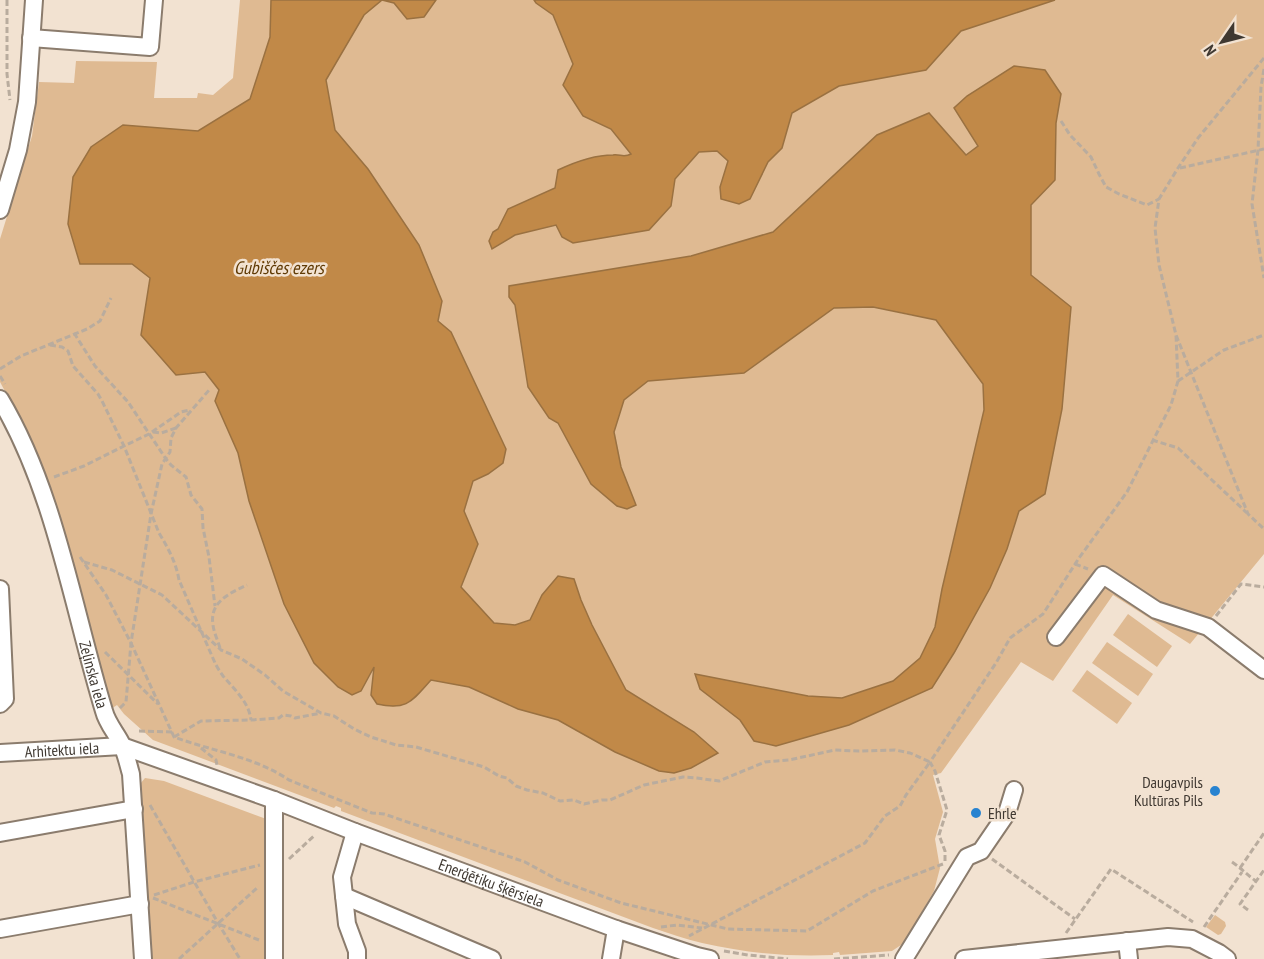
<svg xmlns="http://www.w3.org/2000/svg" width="1264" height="959" viewBox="0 0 1264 959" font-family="'PT Sans Narrow',sans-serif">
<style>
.green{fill:#dfba92;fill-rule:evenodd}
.water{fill:#c18948;stroke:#9a7141;stroke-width:1.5}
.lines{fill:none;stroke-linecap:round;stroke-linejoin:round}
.minor-casing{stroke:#8b7c6d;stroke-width:20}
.path{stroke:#b9ac9e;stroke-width:3;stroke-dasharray:6 3;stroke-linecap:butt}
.minor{stroke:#fff;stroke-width:16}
.poi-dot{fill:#2883d0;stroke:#f2e2d1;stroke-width:2}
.labels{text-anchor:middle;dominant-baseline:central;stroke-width:5;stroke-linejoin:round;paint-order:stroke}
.street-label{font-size:16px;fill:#3f3831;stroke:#f2e2d1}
.poi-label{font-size:16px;fill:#3f3831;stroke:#f2e2d1;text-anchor:end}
.water-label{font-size:18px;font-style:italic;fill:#603a04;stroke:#f2e2d1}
</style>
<rect width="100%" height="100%" fill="#f2e2d1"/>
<!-- green -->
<g class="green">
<path d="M 240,0 L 687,0 L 836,52 L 926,70 L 960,31 L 1055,0 L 1264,0 L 1264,554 L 1190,644 L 1113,595 L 1053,681 L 1021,662 L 941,773 L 933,775 L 943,812 L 935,839 L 940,868 L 934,891 L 904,943 L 892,951 L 840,955 L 839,952 L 833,953 L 833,955 C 788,957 746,953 702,943 C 685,939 669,933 653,928 L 341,811 L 341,808 L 336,806 L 334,808 L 153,740 L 124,714 L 117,705 L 111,709 L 72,564 L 41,463 L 26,430 L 0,382 L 0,239 L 32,136 L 39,82 L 74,83 L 76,61 L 157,62 L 154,98 L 197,98 L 198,93 L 213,95 L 233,78 ZM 1035,105 L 1005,287 L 969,626 L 946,571 L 984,410 L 983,384 L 927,301 L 914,316 L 873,307 L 834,308 ZM 494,623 L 556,654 L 592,625 L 626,690 L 694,732 Z"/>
<polygon points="1128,614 1172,646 1157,667 1113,635"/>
<polygon points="1107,642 1153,674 1138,696 1092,663"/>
<polygon points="1087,670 1132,703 1117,724 1072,691"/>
<polygon points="145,778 164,781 269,820 270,959 151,959 140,784"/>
<polygon points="1215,915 1225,922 1226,926 1221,934 1218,935 1206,927"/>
</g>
<!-- water -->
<g class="water">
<path d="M 271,0 L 382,0 L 364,15 L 326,80 L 335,130 L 368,169 L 419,245 L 442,301 L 438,321 L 451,332 L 506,449 L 503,463 L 488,474 L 473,481 L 464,511 L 478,544 L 461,587 L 494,623 L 515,625 L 530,620 L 542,595 L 558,576 L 574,579 L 581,600 L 592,625 L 626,690 L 694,732 L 718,753 L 691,768 L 674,773 L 659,771 L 615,752 L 558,720 L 518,709 L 469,687 L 431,680 C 412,701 407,711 377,704 L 371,695 L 374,667 L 361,691 L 352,695 L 338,687 L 314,663 L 284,604 L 249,501 L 238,453 L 215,401 L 219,390 L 205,372 L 176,375 L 141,335 L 150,278 L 132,264 L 80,264 L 68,224 L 73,177 L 91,147 L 123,125 L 198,131 L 250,99 L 270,37 Z"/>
<polygon points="382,0 436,0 424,17 407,19 394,3"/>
<path d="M 534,0 L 1055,0 L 961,31 L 926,70 L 839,86 L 792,113 L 782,148 L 768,162 L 750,199 L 739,204 L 721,199 L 720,187 L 728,161 L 717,151 L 699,152 L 675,179 L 671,206 L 649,230 L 573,243 L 562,237 L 556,225 L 515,235 L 492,249 L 489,241 L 493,232 L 498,229 L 508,209 L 555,188 L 558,170 C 575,162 593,155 613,155 C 620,154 624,158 631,154 L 611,129 L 583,116 L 563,85 L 573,64 L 553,15 L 536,3 Z"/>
<polygon points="1014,66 1045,70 1061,94 1056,123 1055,180 1031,205 1031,275 1071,307 1062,409 1045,494 1019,511 1007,549 990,588 954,653 932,688 849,725 776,746 754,741 740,720 700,689 695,674 808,696 842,698 893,681 920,658 935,627 942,589 984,410 983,384 936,320 873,307 834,308 744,373 648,381 624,400 614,432 621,467 636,505 627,509 617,506 591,484 558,423 549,418 528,387 515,305 509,297 509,286 691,256 773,232 877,135 929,113 966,155 978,146 954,108 967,96"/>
</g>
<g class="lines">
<defs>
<g id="minor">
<polyline points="31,38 150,47 154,0"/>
<polyline points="0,210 18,150 27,102 34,0"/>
<path id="s1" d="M 0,399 C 55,491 73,609 104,711 C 107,723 116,733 121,743 C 126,753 128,764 131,774 L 143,959"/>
<polyline points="0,589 5,699 0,704"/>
<polyline points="1056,637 1103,575 1156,610 1208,627 1264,670"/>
<path id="s2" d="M 0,753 L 122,746 L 274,800 L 355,832 L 616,929 L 697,956 L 710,959"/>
<polyline points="274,800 274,959"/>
<polyline points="355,832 342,877 347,924 357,951 357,959"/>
<polyline points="0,833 134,809"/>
<polyline points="344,896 492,959"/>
<polyline points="0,929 140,904"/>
<polyline points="1127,941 1129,959"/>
<polyline points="611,959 616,929"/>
<polyline points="904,959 967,857 981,851 1007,813 1014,790"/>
<polyline points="964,959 1168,937 1192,939 1219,953 1227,959"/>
</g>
</defs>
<!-- minor casing -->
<use href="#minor" class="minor-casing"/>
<!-- path -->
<g class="path">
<polyline points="7,0 7,74 10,100"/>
<polyline points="1264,58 1198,138 1178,168 1159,199 1155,228 1159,265 1176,335 1248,514 1264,529"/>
<polyline points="1264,69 1261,87 1258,150 1252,204 1264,278"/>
<polyline points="1061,121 1070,135 1091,157 1099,174 1106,187 1119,194 1147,205 1159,199"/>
<polyline points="1180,168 1264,149"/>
<polyline points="74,333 95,366 128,402 166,459 171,465 186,477 191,495 202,509 203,528 209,557 215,606"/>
<path d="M 50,345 L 62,347 L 68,351 L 73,366 L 98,394 L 102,401 L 124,446 L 159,533 C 168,548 176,562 179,580 L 215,663 C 217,667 220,672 223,676 C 234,689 249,702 251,720"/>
<polyline points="0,369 21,356 87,329 100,321 111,298"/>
<polyline points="0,376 5,384"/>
<polyline points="1178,381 1224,350 1264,335"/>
<polyline points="153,432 161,433 176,428"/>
<polyline points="1152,440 1178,448 1247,513"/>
<polyline points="54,477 84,466 124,446 149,434 181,412 190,410"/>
<path d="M 80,557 L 106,595 L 131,643 L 174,737 C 212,751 255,757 289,780 L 372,813 L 384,814 L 525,862 L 558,880 L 621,903 L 728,929 L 807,931 L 873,891 L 943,864"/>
<polyline points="84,562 112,570 162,595 221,650 242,659 265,675 283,691 321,713 334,716 354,729 371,737 396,745 416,747 484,767 499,776 507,778 516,786 527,790 543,793 560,801 574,800 584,804 602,800 610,800 644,785 683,777 697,778 719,781 765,762 789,760 835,750 859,751 895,750 910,753 930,762 906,795 900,806 885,816 865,843 689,936"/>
<polyline points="1075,564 1088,569"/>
<polyline points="1216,616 1241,584 1264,587"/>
<path d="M 220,648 C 218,641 214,633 213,625 C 209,602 230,593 247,585"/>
<polyline points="105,652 158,704"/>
<polyline points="120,708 126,702 131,643 140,585 151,514 162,464 170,452 171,438 176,428 210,389"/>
<polyline points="139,731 172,732"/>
<polyline points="174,737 201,721 251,720 279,718 283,715 291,716 295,718 321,713"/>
<polyline points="201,748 216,760 217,765"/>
<polyline points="150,805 218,923 240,959"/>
<polyline points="289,859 315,835"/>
<polyline points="992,859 1075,919"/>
<polyline points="945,861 945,851 939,835 947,810 935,771 930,762 996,663 1010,638 1043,614 1079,558 1127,492 1171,405 1178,381 1176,335"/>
<path d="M 1232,862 C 1241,868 1247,875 1256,881"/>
<polyline points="1240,868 1264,833"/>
<polyline points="154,895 194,882 260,865"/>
<polyline points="153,898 259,940"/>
<polyline points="1248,910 1240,904 1264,870"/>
<polyline points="661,927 677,925 702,928"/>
<polyline points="1204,927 1242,872"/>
<polyline points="1066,933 1111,869 1193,922"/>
<polyline points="724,951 748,955 788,959"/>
<polyline points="179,959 258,887"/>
<polyline points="834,959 889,955"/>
</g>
<!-- minor -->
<use href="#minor" class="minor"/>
</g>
<!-- markers -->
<g class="poi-dot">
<circle cx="1215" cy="791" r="6"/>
<circle cx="976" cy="813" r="6"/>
</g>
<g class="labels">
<!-- street labels -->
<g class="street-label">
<text stroke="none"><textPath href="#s1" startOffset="292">Zeļinska iela</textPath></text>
<text stroke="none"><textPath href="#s2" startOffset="62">Arhitektu iela</textPath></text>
<text stroke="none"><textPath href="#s2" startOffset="516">Enerģētiķu šķērsiela</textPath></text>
</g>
<!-- poi labels -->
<g class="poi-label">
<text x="1203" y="782">Daugavpils<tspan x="1203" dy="18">Kultūras Pils</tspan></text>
<text x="988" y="813" text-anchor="start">Ehrle</text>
</g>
<!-- water labels -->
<g class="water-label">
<text x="279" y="267">Gubiščes ezers</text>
</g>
</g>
<!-- north arrow -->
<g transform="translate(1222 42) rotate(235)" stroke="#f2e2d1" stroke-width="4.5" paint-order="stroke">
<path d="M0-4.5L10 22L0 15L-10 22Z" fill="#3f3831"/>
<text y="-9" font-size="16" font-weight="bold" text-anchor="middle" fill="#3f3831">N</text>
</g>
</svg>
